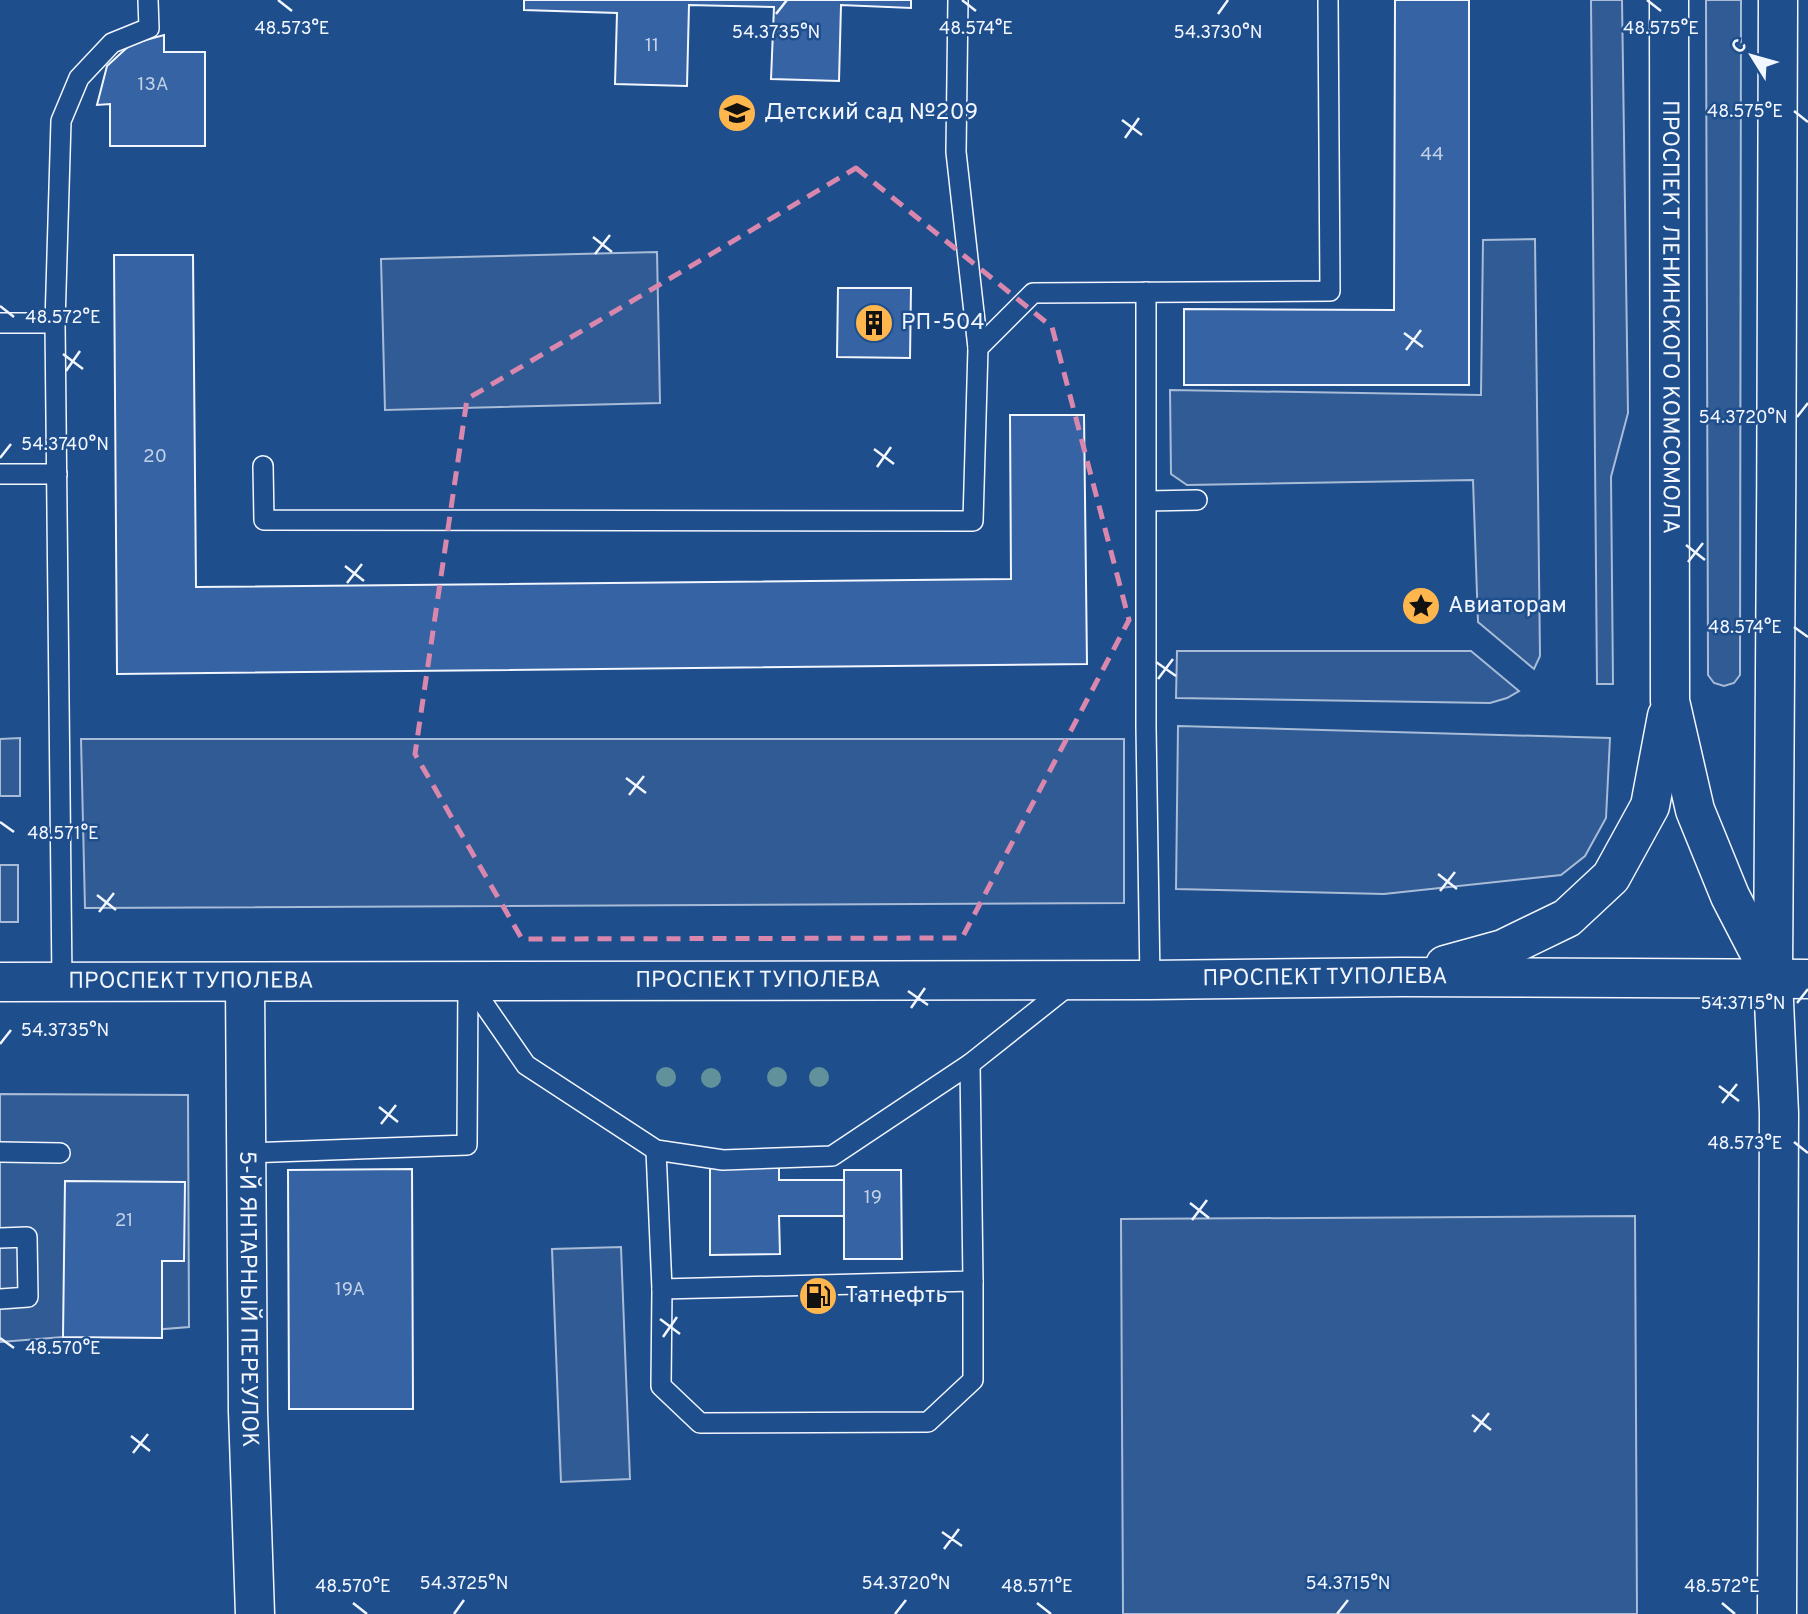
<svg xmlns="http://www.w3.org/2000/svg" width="1808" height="1614" viewBox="0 0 1808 1614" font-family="Overpass,sans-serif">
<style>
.built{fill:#305b95;stroke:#a8bbd7;stroke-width:2}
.building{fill:#3563a3;stroke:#f2f6ff;stroke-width:2}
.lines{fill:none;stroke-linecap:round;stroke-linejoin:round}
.service-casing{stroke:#f2f6ff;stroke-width:22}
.minor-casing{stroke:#f2f6ff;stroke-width:41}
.tertiary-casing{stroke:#f2f6ff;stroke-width:41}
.secondary-casing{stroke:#f2f6ff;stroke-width:41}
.service{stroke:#1f4e8c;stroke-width:19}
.minor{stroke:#1f4e8c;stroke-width:38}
.tertiary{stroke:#1f4e8c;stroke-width:38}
.secondary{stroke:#1f4e8c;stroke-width:38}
.tree{fill:#61919a}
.marked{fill:none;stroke:#da87ad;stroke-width:5;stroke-dasharray:14 9;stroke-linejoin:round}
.ticks{fill:none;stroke:#f2f6ff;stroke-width:2.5}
.labels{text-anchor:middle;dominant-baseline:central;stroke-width:5;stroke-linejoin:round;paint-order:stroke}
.number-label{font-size:19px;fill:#c3d1e8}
.poi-label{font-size:23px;fill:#f2f6ff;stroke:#1f4e8c;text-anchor:start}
.street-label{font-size:23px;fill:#f2f6ff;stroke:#1f4e8c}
.ticks-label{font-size:18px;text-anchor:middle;fill:#f2f6ff;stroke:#1f4e8c;stroke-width:5;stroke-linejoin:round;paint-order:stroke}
</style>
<rect width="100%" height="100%" fill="#1f4e8c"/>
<!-- built -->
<g class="built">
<polygon points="1591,0 1622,0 1628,413 1611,477 1613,684 1597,684"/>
<polygon points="1706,0 1741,0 1740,665 1740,675 1734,683 1724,686 1714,683 1708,675 1708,665"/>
<polygon points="1535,239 1540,656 1534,669 1478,622 1473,480 1187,485 1171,474 1170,390 1481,395 1483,240"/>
<polygon points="657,252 660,403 385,410 381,259"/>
<polygon points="1177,651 1471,651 1519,691 1507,698 1490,703 1176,698"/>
<polygon points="1178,726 1610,738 1606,818 1585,856 1561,875 1384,894 1176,889"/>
<polygon points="20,738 20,796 0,796 0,739"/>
<polygon points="81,739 1124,739 1124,903 85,908"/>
<rect x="0" y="865" width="18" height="57"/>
<polygon points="0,1094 188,1095 189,1327 0,1342"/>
<polygon points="1635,1216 1637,1614 1123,1614 1121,1219"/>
<polygon points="621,1247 630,1479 561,1482 552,1249"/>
</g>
<!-- building -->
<g class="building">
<polygon points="524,0 911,0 911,8 841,5 839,81 771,79 774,7 689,5 687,86 615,84 617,13 524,10"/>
<polygon points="1395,0 1469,0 1469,385 1184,385 1184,309 1394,310"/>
<polygon points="164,35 164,52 205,52 205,146 110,146 110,104 97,105 107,66 131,44"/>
<polygon points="114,255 193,255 196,587 1011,579 1010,415 1084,415 1087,664 117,674"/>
<polygon points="838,288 911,288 910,358 837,357"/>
<polygon points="779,1150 779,1180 844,1180 844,1216 779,1216 780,1254 710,1255 710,1151"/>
<polygon points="412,1169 413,1409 289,1409 288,1170"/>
<polygon points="844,1170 901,1170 902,1259 844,1259"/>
<polygon points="65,1181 185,1182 184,1261 162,1261 162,1338 63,1337"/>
</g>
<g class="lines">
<defs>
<g id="service">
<polyline points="958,0 956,152 978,348"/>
<polyline points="1146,292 1146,727 1150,980"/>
<polyline points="0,323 55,323"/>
<polyline points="263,466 264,520 973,521 978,348 1033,293 1330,291 1328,0"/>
<polyline points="0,474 57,474"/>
<polyline points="1147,501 1197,500"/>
<polyline points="468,981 526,1065 656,1150 723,1160 832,1156 970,1064 1072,983"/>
<polyline points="62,982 55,323 61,121 79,78 112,43 149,28 148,0"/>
<polyline points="656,1150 662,1289 973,1281 970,1064"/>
<polyline points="0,1152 60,1153"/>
<polyline points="246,1153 467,1145 468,981"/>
<polyline points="0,1238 27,1237 28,1297 0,1299"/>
<polyline points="662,1289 661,1386 700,1423 928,1422 973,1380 973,1281"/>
</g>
<g id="minor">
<path id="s1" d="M 245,982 L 248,1411 L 255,1614"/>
</g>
<polyline id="tertiary" points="1773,979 1779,1113 1777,1614"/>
<g id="secondary">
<path id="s2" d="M 1669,0 L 1670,701 L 1695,810 L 1730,896 L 1773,979"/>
<polyline points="1445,965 1503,949 1567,918 1611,877 1650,806 1667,716"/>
<path d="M 1773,973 C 1777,649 1776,324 1778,0"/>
<path id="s3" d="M 0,982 L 1150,980 L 1401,977 L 1808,979"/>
</g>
</defs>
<!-- service casing -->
<use href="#service" class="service-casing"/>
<!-- minor casing -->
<use href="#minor" class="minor-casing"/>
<!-- tertiary casing -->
<use href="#tertiary" class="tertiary-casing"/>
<!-- secondary casing -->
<use href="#secondary" class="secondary-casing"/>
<!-- service -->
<use href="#service" class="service"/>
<!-- minor -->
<use href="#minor" class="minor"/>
<!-- tertiary -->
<use href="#tertiary" class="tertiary"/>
<!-- secondary -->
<use href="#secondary" class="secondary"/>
</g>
<!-- trees -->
<g class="tree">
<circle cx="666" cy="1077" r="10"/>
<circle cx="777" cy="1077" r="10"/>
<circle cx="819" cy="1077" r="10"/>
<circle cx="711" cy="1078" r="10"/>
</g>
<!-- marked area -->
<path class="marked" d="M 856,168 L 1052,327 L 1129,620 L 962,938 L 522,939 L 415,754 L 467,399 Z"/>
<!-- ticks -->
<path class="ticks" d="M 278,0 L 292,11M 962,0 L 976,11M 1647,0 L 1661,11M 776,14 L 787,0M 1218,14 L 1228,0M 1794,111 L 1808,122M 1122,120 L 1142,135M 1125,138 L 1139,118M 593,237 L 612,252M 595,254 L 610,235M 0,306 L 14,317M 1404,333 L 1423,347M 1406,350 L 1421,330M 63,354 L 83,369M 66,371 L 80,351M 1797,417 L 1808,403M 874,449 L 894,464M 0,458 L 11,444M 877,467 L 891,447M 1686,545 L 1705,560M 1688,562 L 1703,543M 345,566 L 364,581M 347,583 L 362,564M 1794,627 L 1808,637M 1156,662 L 1176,676M 1158,679 L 1173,659M 626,778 L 646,793M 629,795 L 644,776M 0,822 L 14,832M 1438,874 L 1457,889M 1440,891 L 1455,872M 97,895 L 116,910M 99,912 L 114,893M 908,991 L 928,1005M 1797,1003 L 1808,989M 911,1008 L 925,988M 0,1044 L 11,1030M 1719,1086 L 1739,1101M 1722,1103 L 1737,1084M 379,1107 L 398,1122M 381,1124 L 396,1105M 1794,1142 L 1808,1153M 1190,1203 L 1209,1218M 1192,1220 L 1207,1200M 660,1319 L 680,1334M 663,1337 L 677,1317M 0,1338 L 14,1348M 1472,1415 L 1491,1430M 1474,1432 L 1489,1413M 131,1436 L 150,1451M 133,1453 L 148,1434M 942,1532 L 962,1546M 944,1549 L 959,1529M 353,1603 L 367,1614M 1037,1603 L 1051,1614M 1722,1603 L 1735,1614M 454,1614 L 464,1600M 895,1614 L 906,1600M 1337,1614 L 1348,1600"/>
<!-- icons -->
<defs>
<symbol id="school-disc" viewBox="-11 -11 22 22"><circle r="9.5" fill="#ffb74d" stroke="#1f4e8c"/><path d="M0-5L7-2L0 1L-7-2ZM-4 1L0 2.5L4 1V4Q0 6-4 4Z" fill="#111"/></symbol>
<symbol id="building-disc" viewBox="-11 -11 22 22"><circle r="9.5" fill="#ffb74d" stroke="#1f4e8c"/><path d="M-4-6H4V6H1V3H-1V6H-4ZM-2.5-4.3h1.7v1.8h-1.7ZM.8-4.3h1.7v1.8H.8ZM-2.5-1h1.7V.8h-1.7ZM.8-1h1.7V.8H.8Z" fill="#111"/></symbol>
<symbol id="sight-disc" viewBox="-11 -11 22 22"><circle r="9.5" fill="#ffb74d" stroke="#1f4e8c"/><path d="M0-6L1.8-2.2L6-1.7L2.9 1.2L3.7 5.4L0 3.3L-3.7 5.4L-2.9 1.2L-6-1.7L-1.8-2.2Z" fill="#111"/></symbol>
<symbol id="fuel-disc" viewBox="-11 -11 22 22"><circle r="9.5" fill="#ffb74d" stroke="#1f4e8c"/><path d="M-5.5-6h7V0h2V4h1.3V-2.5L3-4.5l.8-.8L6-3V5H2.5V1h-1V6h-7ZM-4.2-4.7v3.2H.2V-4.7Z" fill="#111"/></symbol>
</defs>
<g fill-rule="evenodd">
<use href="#school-disc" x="715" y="91" width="44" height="44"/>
<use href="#building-disc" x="852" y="301" width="44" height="44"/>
<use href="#sight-disc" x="1399" y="584" width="44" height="44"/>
<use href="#fuel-disc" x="796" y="1274" width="44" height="44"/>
</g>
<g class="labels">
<!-- number labels -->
<g class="number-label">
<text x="652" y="46">11</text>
<text x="153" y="85">13А</text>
<text x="1432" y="155">44</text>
<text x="155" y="457">20</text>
<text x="873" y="1198">19</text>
<text x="124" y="1221">21</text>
<text x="350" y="1290">19А</text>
</g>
<!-- poi labels -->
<g class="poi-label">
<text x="764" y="113">Детский сад №209</text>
<text x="901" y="323">РП-504</text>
<text x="1448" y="606">Авиаторам</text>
<text x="845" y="1296">Татнефть</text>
</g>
<!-- street labels -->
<g class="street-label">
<text stroke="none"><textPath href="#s2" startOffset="317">ПРОСПЕКТ ЛЕНИНСКОГО КОМСОМОЛА</textPath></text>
<text stroke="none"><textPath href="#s3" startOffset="1325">ПРОСПЕКТ ТУПОЛЕВА</textPath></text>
<text stroke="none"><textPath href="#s3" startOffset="758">ПРОСПЕКТ ТУПОЛЕВА</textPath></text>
<text stroke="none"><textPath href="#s3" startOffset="191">ПРОСПЕКТ ТУПОЛЕВА</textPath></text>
<text stroke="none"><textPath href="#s1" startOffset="317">5-Й ЯНТАРНЫЙ ПЕРЕУЛОК</textPath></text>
</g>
</g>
<g class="ticks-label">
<text x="292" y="34">48.573°E</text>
<text x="976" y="34">48.574°E</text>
<text x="1661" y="34">48.575°E</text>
<text x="776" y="38">54.3735°N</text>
<text x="1218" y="38">54.3730°N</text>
<text x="1745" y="117">48.575°E</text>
<text x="63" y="323">48.572°E</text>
<text x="1743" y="423">54.3720°N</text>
<text x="65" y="450">54.3740°N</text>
<text x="1745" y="633">48.574°E</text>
<text x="63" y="839">48.571°E</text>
<text x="1743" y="1009">54.3715°N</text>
<text x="65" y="1036">54.3735°N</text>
<text x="1745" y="1149">48.573°E</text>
<text x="63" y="1354">48.570°E</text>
<text x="464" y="1589">54.3725°N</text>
<text x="906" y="1589">54.3720°N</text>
<text x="1348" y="1589">54.3715°N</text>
<text x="353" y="1592">48.570°E</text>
<text x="1037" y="1592">48.571°E</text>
<text x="1722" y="1592">48.572°E</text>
</g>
<!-- north arrow -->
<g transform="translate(1752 56) rotate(307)" stroke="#1f4e8c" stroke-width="5" paint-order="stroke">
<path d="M0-5L12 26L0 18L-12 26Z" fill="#f2f6ff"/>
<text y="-10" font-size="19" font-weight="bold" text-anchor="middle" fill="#f2f6ff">С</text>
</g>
</svg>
